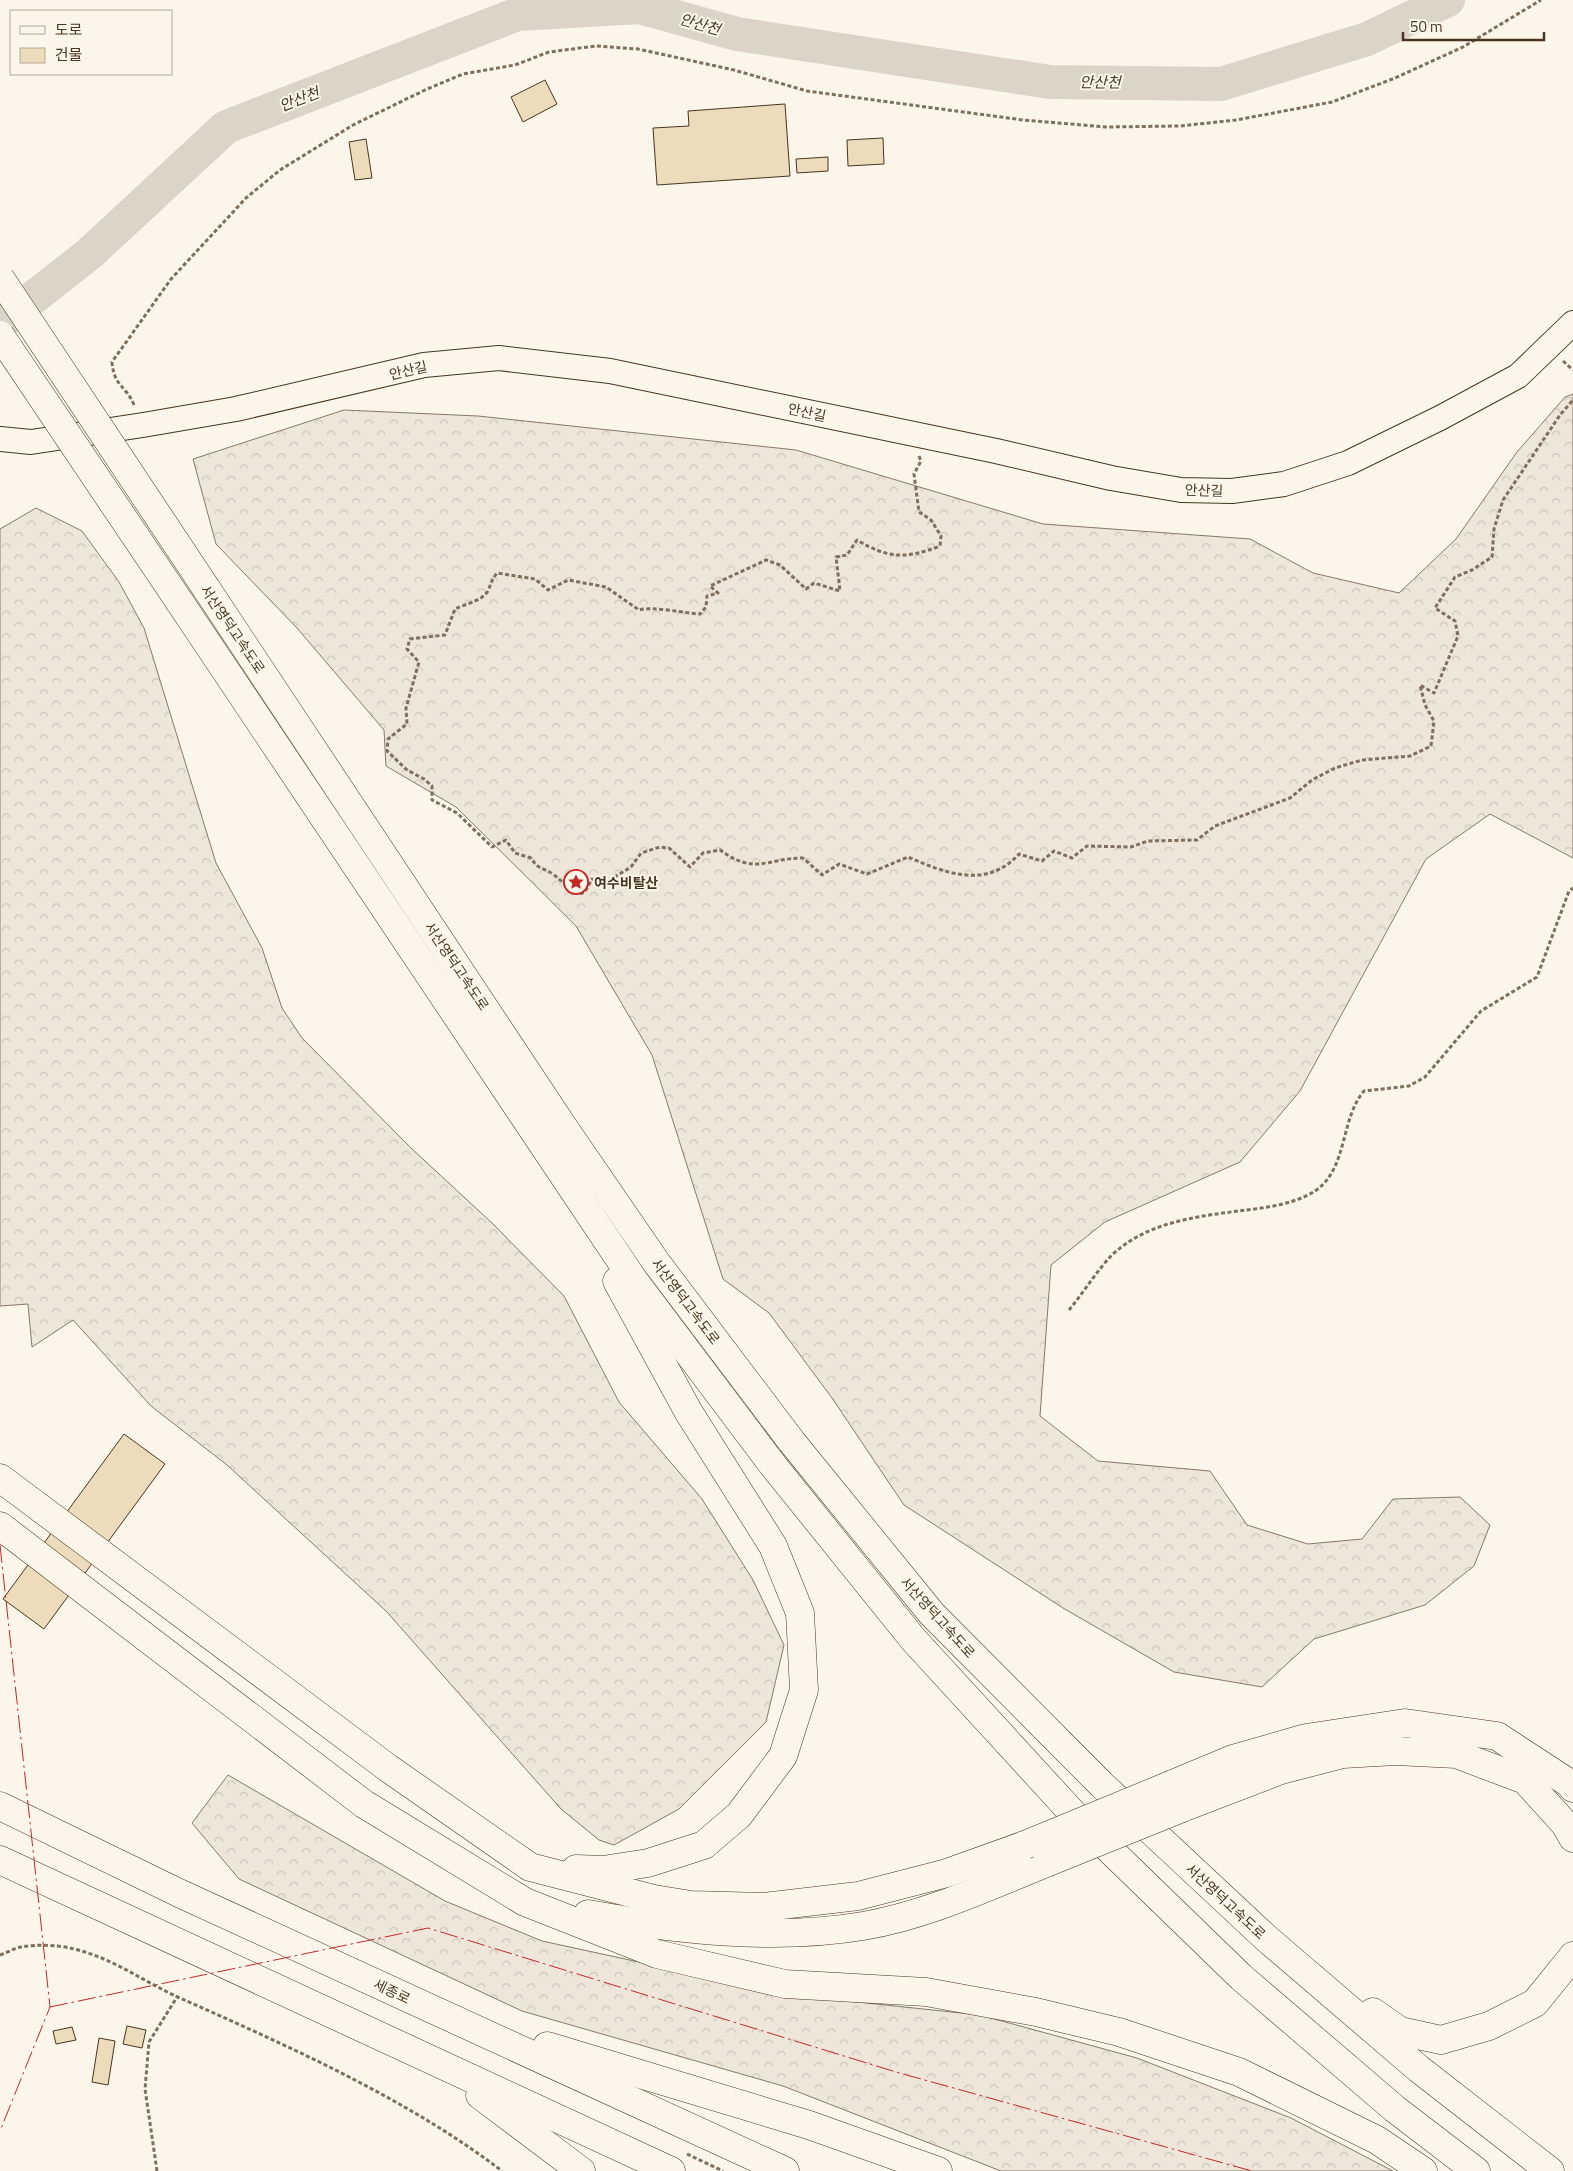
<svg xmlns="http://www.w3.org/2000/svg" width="1573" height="2171" viewBox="0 0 1573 2171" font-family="'Titillium Web','Noto Sans KR',sans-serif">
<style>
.forest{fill:url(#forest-crowns);stroke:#887966}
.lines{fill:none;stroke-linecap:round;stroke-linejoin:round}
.river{stroke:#dcd4c6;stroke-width:34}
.building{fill:#ecdcbc;stroke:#4a3520}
.secondary-casing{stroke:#4a3520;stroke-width:26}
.highway-casing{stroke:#4a3520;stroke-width:29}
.path{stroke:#7f6f5c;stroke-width:3;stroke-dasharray:4 2.5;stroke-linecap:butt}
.secondary{stroke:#fbf6e9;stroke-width:24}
.highway{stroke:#fbf6e9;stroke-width:28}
.highway-bridge-casing{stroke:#4a3520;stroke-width:29;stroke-linecap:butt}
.highway-bridge{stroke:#fbf6e9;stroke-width:28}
.power{stroke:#c62828;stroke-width:1;stroke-dasharray:18 4 2.5 4;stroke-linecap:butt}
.labels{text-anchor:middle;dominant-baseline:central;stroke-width:4;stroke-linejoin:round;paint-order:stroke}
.street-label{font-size:14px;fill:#4a3520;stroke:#fbf6e9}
.poi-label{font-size:14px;font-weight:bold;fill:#4a3520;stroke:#fbf6e9;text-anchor:start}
.water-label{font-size:15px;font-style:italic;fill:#4a3520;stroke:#fbf6e9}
</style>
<defs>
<pattern id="forest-crowns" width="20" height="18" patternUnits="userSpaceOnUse" patternTransform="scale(1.25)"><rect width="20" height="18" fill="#ede6d9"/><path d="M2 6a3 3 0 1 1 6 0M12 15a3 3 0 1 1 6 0" fill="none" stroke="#cdc6ba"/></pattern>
</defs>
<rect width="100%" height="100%" fill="#fbf6e9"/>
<!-- forest -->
<g class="forest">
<polygon points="1573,394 1573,858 1490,814 1426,859 1300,1091 1240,1162 1105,1222 1051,1265 1040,1416 1098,1461 1210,1471 1247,1525 1308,1544 1362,1539 1393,1499 1460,1497 1490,1525 1474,1566 1425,1605 1314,1639 1262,1687 1174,1672 1063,1608 904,1505 832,1398 769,1313 723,1279 652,1055 576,926 456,807 386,766 384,730 297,628 216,544 193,459 344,410 478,416 796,450 1043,524 1250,539 1313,573 1399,593 1456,539 1517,452 1565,397"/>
<polygon points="36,508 82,531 119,582 144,628 216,863 262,948 282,1008 302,1038 411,1148 493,1224 564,1296 619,1402 702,1499 753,1580 784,1645 766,1722 679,1809 614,1845 599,1840 561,1809 386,1611 227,1465 151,1406 73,1320 32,1347 28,1304 0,1306 0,529"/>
<polygon points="228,1775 445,1901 542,1941 791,1995 980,2015 1137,2058 1291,2118 1393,2171 1001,2171 783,2086 522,2011 239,1879 192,1823"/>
</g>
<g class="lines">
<!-- river -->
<polyline class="river" points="0,324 89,254 226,127 518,14 640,7 737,34 1050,82 1221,84 1367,39 1448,0"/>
</g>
<!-- building -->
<g class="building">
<polygon points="545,80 557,104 523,122 511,97"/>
<polygon points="785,104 790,176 657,185 653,128 689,126 688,111"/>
<polygon points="883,138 884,164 848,166 847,140"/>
<polygon points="366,139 372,178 355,180 349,142"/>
<polygon points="828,157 828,171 797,173 796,159"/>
<polygon points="124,1434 165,1464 44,1629 3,1599"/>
<polygon points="127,2026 146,2030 142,2048 123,2044"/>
<polygon points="72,2027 76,2040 56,2044 53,2031"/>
<polygon points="99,2038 115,2041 108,2085 92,2082"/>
</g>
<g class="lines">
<defs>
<polyline id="secondary" points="0,439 31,442 143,425 236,409 424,365 499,358 610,371 996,451 1111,478 1181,490 1232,491 1284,484 1348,463 1440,418 1518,376 1573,323"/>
<g id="highway">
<polyline points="206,588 562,1125 656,1262 792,1442 932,1614 1102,1785 1266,1938 1419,2069 1550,2171"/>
<polyline points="179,601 635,1282 772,1464 913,1639 1078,1819 1241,1977 1395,2109 1476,2171"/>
<polyline points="0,1478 388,1768 530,1867 654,1899 691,1905 764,1907 858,1896 947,1873 1025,1845"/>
<polyline points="0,1526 364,1804 525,1902 657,1954 785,1984 926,1992 1036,2012 1119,2032 1239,2072 1377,2140 1423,2171"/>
<polyline points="1173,1784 1233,1759 1306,1738 1405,1723 1497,1736 1569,1783 1573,1788"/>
<polyline points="0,1806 179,1893 785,2171"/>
<polyline points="1182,1808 1281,1770 1343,1754 1396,1751 1456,1754 1525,1780 1565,1824 1573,1838"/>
<polyline points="0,1860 671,2171"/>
<polyline points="576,1869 603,1870 648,1863 704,1845 739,1815 783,1756 804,1690 800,1613 773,1546 688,1411 617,1281"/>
<path d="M 588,1914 C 677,1930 773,1941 863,1926 C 927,1915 987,1887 1046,1863"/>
<polyline points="1373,2012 1400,2031 1441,2040 1489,2026 1535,2003 1573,1956"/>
<polyline points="547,2046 809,2125 938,2171"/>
<polyline points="480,2095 581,2171"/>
</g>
</defs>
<!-- secondary casing -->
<use href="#secondary" class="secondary-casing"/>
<!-- highway casing -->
<use href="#highway" class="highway-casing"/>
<!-- path -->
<g class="path">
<polyline points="1563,361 1573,370"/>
<path d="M 134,405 C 126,385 114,387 112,362 L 171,279 L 246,198 L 280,170 L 353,125 L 425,90 L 463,74 L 515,65 L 549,52 L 596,46 L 638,49 L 734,70 L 807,91 L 1023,120 L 1106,127 L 1180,126 L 1236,120 L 1332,102 L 1395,78 L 1463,47 L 1541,0"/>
<path d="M 919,456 L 921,461 L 914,474 L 919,512 L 931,520 L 941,536 L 940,546 C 906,559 889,559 857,540 L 847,555 L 836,557 L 840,591 L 814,583 L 806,589 L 780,565 L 766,560 L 710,586 L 718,593 L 707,596 L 706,607 L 700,614 C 683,613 653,606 639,610 L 606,587 L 568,580 L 548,590 L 535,579 L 497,573 C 492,579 491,584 488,591 C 482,601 465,604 455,609 L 445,635 L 410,639 L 407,649 L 419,662 L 406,708 L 407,724 L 388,739 L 387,751 L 407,770 L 424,779 L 432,786 L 432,800 L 457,813 L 492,847 L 506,840 L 515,853 L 531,858 C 539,871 543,867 553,874 C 563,882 567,887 579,894 L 585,892 L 592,879 L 603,884 L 631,867 L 641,853 L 660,847 L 669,848 L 690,867 L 703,853 L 720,850 C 756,876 766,858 803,858 L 822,875 L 839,864 L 867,874 L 908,857 C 947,874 987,889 1019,854 L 1042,861 L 1054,851 L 1072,858 L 1087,846 L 1131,847 L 1148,841 L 1197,840 L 1215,826 L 1290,798 L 1312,780 L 1335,768 L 1362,760 L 1410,756 L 1431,746 L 1434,721 L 1425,705 L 1420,685 L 1434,693 L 1458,636 L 1455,621 L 1435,608 L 1455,577 L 1472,570 L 1492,557 L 1494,529 L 1503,500 L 1560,415 L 1573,400"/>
<path d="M 1069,1310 C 1083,1293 1096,1272 1111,1256 C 1145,1223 1193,1217 1238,1211 C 1263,1208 1293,1205 1315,1191 C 1348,1169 1340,1119 1364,1091 L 1409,1086 L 1425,1077 L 1481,1011 L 1537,977 L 1569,891 L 1573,888"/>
<path d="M 0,1955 C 7,1953 14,1948 21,1947 C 36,1944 59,1945 74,1949 C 113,1958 144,1982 180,1998 C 288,2046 408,2099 502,2171"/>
<polyline points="687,2154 723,2171"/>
<polyline points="157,2171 145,2089 149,2042 177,1997"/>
</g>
<!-- secondary -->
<use href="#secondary" class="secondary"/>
<!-- highway -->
<use href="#highway" class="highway"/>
<defs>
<g id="highway-bridge">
<polyline points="0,278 206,588"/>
<polyline points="0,335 179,601"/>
<polyline points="1025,1845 1173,1784"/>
<polyline points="1046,1863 1182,1808"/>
</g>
</defs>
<!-- highway-bridge casing -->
<use href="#highway-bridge" class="highway-bridge-casing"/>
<!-- highway-bridge -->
<use href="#highway-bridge" class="highway-bridge"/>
<!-- power -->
<g class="power">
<polyline points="0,1545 50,2007 0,2131"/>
<polyline points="50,2007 428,1928 896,2072 1252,2171"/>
</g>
</g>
<!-- icons -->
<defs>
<symbol id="sight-ring" viewBox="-11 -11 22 22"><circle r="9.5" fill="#fbf6e9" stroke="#c62828" stroke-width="1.5"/><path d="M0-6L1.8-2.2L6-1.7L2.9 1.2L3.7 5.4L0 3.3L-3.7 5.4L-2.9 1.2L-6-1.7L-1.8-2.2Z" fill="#c62828"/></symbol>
</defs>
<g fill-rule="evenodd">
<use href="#sight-ring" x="562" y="868" width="28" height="28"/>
</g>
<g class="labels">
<!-- street labels -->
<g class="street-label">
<text transform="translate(408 370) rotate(-13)">안산길</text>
<text transform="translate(807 412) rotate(12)">안산길</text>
<text transform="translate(1204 490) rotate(2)">안산길</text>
<text transform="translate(233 629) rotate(56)">서산영덕고속도로</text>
<text transform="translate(457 966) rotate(56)">서산영덕고속도로</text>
<text transform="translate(686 1301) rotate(53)">서산영덕고속도로</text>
<text transform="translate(938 1617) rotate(48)">서산영덕고속도로</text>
<text transform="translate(1226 1901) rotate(43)">서산영덕고속도로</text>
<text transform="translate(392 1991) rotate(25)">세종로</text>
</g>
<!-- poi labels -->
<g class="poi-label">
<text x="594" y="882">여수비탈산</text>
</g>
<!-- water labels -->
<g class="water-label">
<text transform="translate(700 24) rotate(16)">안산천</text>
<text transform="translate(1100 82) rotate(1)">안산천</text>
<text transform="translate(299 99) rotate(-21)">안산천</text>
</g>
</g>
<!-- legend -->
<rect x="10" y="10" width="162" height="65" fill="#fbf6e9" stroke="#b4a999"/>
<rect x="20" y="26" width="25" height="8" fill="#fbf6e9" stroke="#b4a999"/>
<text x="55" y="35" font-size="15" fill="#4a3520">도로</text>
<rect x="20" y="48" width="25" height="15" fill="#ecdcbc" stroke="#b4a999"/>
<text x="55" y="60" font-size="15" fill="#4a3520">건물</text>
<!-- scale -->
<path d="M1403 32v8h141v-8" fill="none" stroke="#4a3520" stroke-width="2.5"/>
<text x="1410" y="32" font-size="15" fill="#4a3520" stroke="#fbf6e9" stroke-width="4" paint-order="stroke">50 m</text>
</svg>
